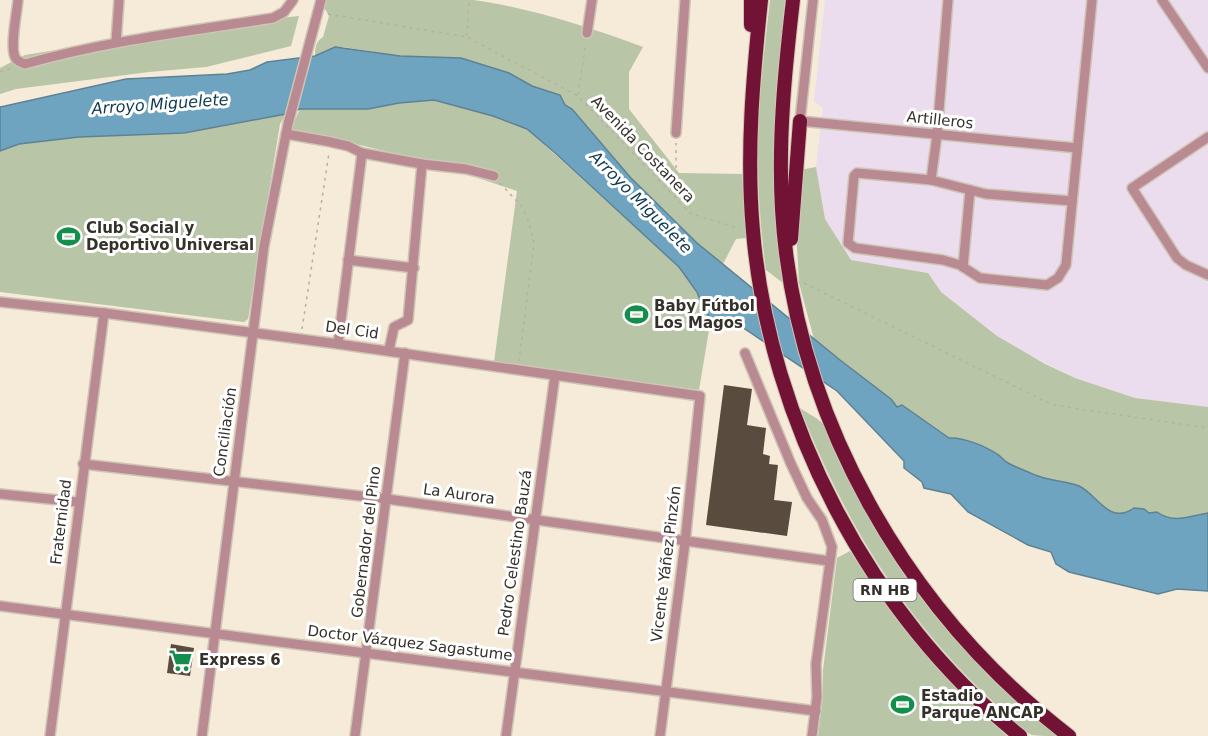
<svg xmlns="http://www.w3.org/2000/svg" width="1208" height="736" viewBox="0 0 1208 736" font-family="'DejaVu Sans',sans-serif">
<style>
.industrial{fill:#ebdcee}
.green{fill:#b8c5a7}
.water{fill:#6fa4c1;stroke:#5e8294;stroke-width:1.5}
.building{fill:#5a4b3f}
.lines{fill:none;stroke-linecap:round;stroke-linejoin:round}
.minor-casing{stroke:#cfc5b5;stroke-width:12}
.highway-casing{stroke:#cfc5b5;stroke-width:16}
.path{stroke:#bab0a2;stroke-width:1.5;stroke-dasharray:3 4.5;stroke-linecap:butt}
.minor{stroke:#ba8a93;stroke-width:9}
.highway{stroke:#721234;stroke-width:14}
.labels{text-anchor:middle;dominant-baseline:central;stroke-width:6;stroke-linejoin:round;paint-order:stroke}
.shield{fill:#fff;stroke:#726f6a;stroke-width:1.5}
.shield-label{font-size:14px;font-weight:bold;fill:#35312a}
.street-label{font-size:15px;fill:#35312a;stroke:#fff}
.poi-label{font-size:15px;font-weight:bold;fill:#35312a;stroke:#fff;text-anchor:start}
.water-label{font-size:16px;font-style:italic;fill:#0e3b50;stroke:#fff}
</style>
<rect width="100%" height="100%" fill="#f6ead8"/>
<!-- industrial -->
<polygon class="industrial" points="825,0 1208,0 1208,407 1135,398 1075,378 1013,347 997,336 941,292 928,273 851,260 825,219 816,167 823,108 814,101"/>
<!-- green -->
<g class="green">
<path d="M 326,0 L 473,0 C 528,7 592,28 643,47 L 629,72 L 629,109 L 679,173 L 742,174 L 747,238 L 736,239 L 723,264 L 697,243 L 630,177 L 572,109 L 565,105 L 560,95 L 532,86 L 509,73 L 461,58 L 400,56 L 343,47 L 316,65 C 315,54 313,43 323,37 L 329,16 L 324,7 Z"/>
<path d="M 770,0 L 785,0 C 776,95 769,188 783,283 L 766,270 C 760,226 757,182 758,137 C 759,91 765,46 770,0 Z"/>
<polygon points="299,16 291,46 206,67 149,72 16,89 0,94 0,68 25,55 94,44 131,35"/>
<polygon points="434,100 493,116 527,129 679,267 697,292 705,312 711,318 699,390 494,362 517,191 437,164 352,143 292,131 294,122 300,109 368,109 399,103"/>
<polygon points="286,114 280,124 248,319 244,322 0,292 0,151 19,144 79,137 184,133"/>
<path d="M 816,167 L 825,219 L 851,260 L 928,273 L 941,292 L 997,336 L 1045,364 L 1075,378 L 1135,398 L 1208,407 L 1208,513 C 1189,516 1173,524 1157,512 L 1149,513 L 1144,509 L 1134,508 C 1109,526 1097,494 1079,486 C 1066,481 1051,481 1038,476 C 1028,472 1017,468 1008,463 C 1004,461 1001,456 997,454 C 985,446 963,437 949,438 L 902,405 L 897,407 L 891,398 L 858,375 L 814,339 L 799,283 L 796,228 L 800,170 Z"/>
<path d="M 800,408 C 807,413 818,418 823,424 C 829,433 834,451 839,461 C 857,495 874,528 895,561 C 939,629 996,686 1059,736 C 1051,736 1038,736 1032,735 C 1019,730 998,706 987,696 C 900,613 844,520 800,408 Z"/>
<path d="M 850,551 C 867,577 884,602 903,626 C 934,666 970,702 1007,736 L 818,736 L 823,695 L 823,670 L 837,558 Z"/>
</g>
<!-- water -->
<path class="water" d="M 335,47 L 400,56 L 461,58 L 509,73 L 532,86 L 560,95 L 565,105 L 572,109 L 630,177 L 697,243 L 840,360 L 891,399 L 897,407 L 902,405 L 949,438 C 963,437 985,446 997,454 C 1001,456 1004,461 1008,463 C 1017,468 1028,472 1038,476 C 1051,481 1066,481 1079,486 C 1097,494 1109,526 1134,508 L 1144,509 L 1149,513 L 1157,512 C 1173,524 1189,516 1208,513 L 1208,591 L 1177,589 L 1158,594 L 1069,572 L 1056,564 L 1051,552 L 1028,545 L 968,512 L 951,494 L 924,488 L 922,482 L 904,468 L 904,461 L 837,391 L 736,323 L 724,319 L 711,318 L 705,312 L 697,292 L 679,267 L 554,152 L 527,129 L 493,116 L 434,100 L 399,103 L 368,109 L 300,109 L 286,114 L 184,133 L 79,137 L 19,144 L 0,151 L 0,107 L 5,106 L 126,79 L 227,74 L 250,70 L 267,62 L 315,56 Z"/>
<!-- building -->
<g class="building">
<polygon points="724,385 752,389 747,425 766,428 763,454 770,456 769,464 778,465 774,500 792,502 787,536 706,525"/>
<polygon points="171,644 194,648 190,676 167,673"/>
</g>
<g class="lines">
<defs>
<g id="minor">
<path d="M 18,0 C 17,13 9,49 16,59 C 19,62 21,62 25,64 C 106,41 190,31 273,18 L 284,12 L 293,0"/>
<polyline points="813,0 800,121 1077,148"/>
<polyline points="1162,0 1208,68"/>
<polyline points="587,33 592,0"/>
<polyline points="116,42 119,0"/>
<polyline points="676,133 685,0"/>
<polyline points="286,134 326,141 348,146 362,153 422,164 466,169 494,176"/>
<polyline points="1208,137 1132,188 1177,258 1186,265 1208,275"/>
<polyline points="931,180 937,135 948,0"/>
<polyline points="1072,201 986,194 931,180 857,173 854,176 848,243 855,248 943,260 960,265 980,278 1047,285 1058,278 1066,265 1092,0"/>
<polyline points="348,260 414,268"/>
<polyline points="963,267 970,190"/>
<polyline points="0,302 104,313 338,344 700,396 685,543 660,736"/>
<polyline points="338,344 362,153"/>
<polyline points="389,350 394,327 408,320 422,164"/>
<polyline points="745,353 791,464 807,498 822,520 832,547 816,664 817,697 812,736"/>
<polyline points="83,464 387,499 829,561"/>
<polyline points="0,494 78,502"/>
<polyline points="0,606 816,711"/>
<polyline points="50,736 104,313"/>
<polyline points="202,736 264,246 288,124 321,0"/>
<polyline points="355,736 405,353"/>
<polyline points="506,736 555,375"/>
</g>
<g id="highway">
<polyline points="751,0 751,25"/>
<path d="M 761,0 C 753,77 746,154 753,231 C 769,421 870,616 1020,736"/>
<path d="M 793,0 C 785,69 778,139 782,209 C 794,416 906,611 1069,736"/>
<polyline points="791,239 800,121"/>
</g>
</defs>
<!-- minor casing -->
<use href="#minor" class="minor-casing"/>
<!-- highway casing -->
<use href="#highway" class="highway-casing"/>
<!-- path -->
<g class="path">
<polyline points="328,14 467,37 578,96 690,213 740,229"/>
<polyline points="467,36 469,0"/>
<polyline points="0,72 13,68"/>
<polyline points="578,95 586,43"/>
<polyline points="500,183 522,207 528,220 534,243 519,361"/>
<polyline points="676,198 676,143"/>
<polyline points="804,283 1053,405 1208,428"/>
<polyline points="302,329 329,153"/>
</g>
<!-- minor -->
<use href="#minor" class="minor"/>
<!-- highway -->
<use href="#highway" class="highway"/>
</g>
<!-- icons -->
<defs>
<symbol id="stadium-bare" viewBox="-9 -9 18 18"><path d="M0-5a6.5 5 0 1 0 0 10a6.5 5 0 1 0 0-10ZM-3.5-1.8h7v3.6h-7Z" fill="#138f4b" stroke="#fff" stroke-width="2.5" paint-order="stroke"/></symbol>
<symbol id="supermarket-bare" viewBox="-9 -9 18 18"><path d="M-6-5.5h2.5l.6 2H6L4.5 2H-2.5L-4.4-4H-6ZM-1.5 3.2a1.3 1.3 0 1 0 .1 0ZM3 3.2a1.3 1.3 0 1 0 .1 0Z" fill="#138f4b" stroke="#fff" stroke-width="2.5" paint-order="stroke"/></symbol>
</defs>
<g fill-rule="evenodd">
<use href="#stadium-bare" x="52" y="220" width="33" height="33"/>
<use href="#stadium-bare" x="620" y="298" width="33" height="33"/>
<use href="#supermarket-bare" x="164" y="644" width="33" height="33"/>
<use href="#stadium-bare" x="886" y="688" width="33" height="33"/>
</g>
<g class="labels">
<!-- shield labels -->
<rect class="shield" x="853.5" y="579" width="63" height="22" rx="4.5"/>
<g class="shield-label">
<text x="885" y="590">RN HB</text>
</g>
<!-- street labels -->
<g class="street-label">
<text transform="translate(940 120) rotate(6)">Artilleros</text>
<text transform="translate(643 149) rotate(46)">Avenida Costanera</text>
<text transform="translate(352 330) rotate(8)">Del Cid</text>
<text transform="translate(225 432) rotate(-82)">Conciliación</text>
<text transform="translate(459 494) rotate(8)">La Aurora</text>
<text transform="translate(61 522) rotate(-83)">Fraternidad</text>
<text transform="translate(366 542) rotate(-83)">Gobernador del Pino</text>
<text transform="translate(515 553) rotate(-82)">Pedro Celestino Bauzá</text>
<text transform="translate(666 564) rotate(-83)">Vicente Yáñez Pinzón</text>
<text transform="translate(410 643) rotate(7)">Doctor Vázquez Sagastume</text>
</g>
<!-- poi labels -->
<g class="poi-label">
<text x="86" y="228">Club Social y<tspan x="86" dy="17">Deportivo Universal</tspan></text>
<text x="654" y="306">Baby Fútbol<tspan x="654" dy="17">Los Magos</tspan></text>
<text x="199" y="660">Express 6</text>
<text x="921" y="696">Estadio<tspan x="921" dy="17">Parque ANCAP</tspan></text>
</g>
<!-- water labels -->
<g class="water-label">
<text transform="translate(160 104) rotate(-4)">Arroyo Miguelete</text>
<text transform="translate(641 202) rotate(45)">Arroyo Miguelete</text>
</g>
</g>
</svg>
